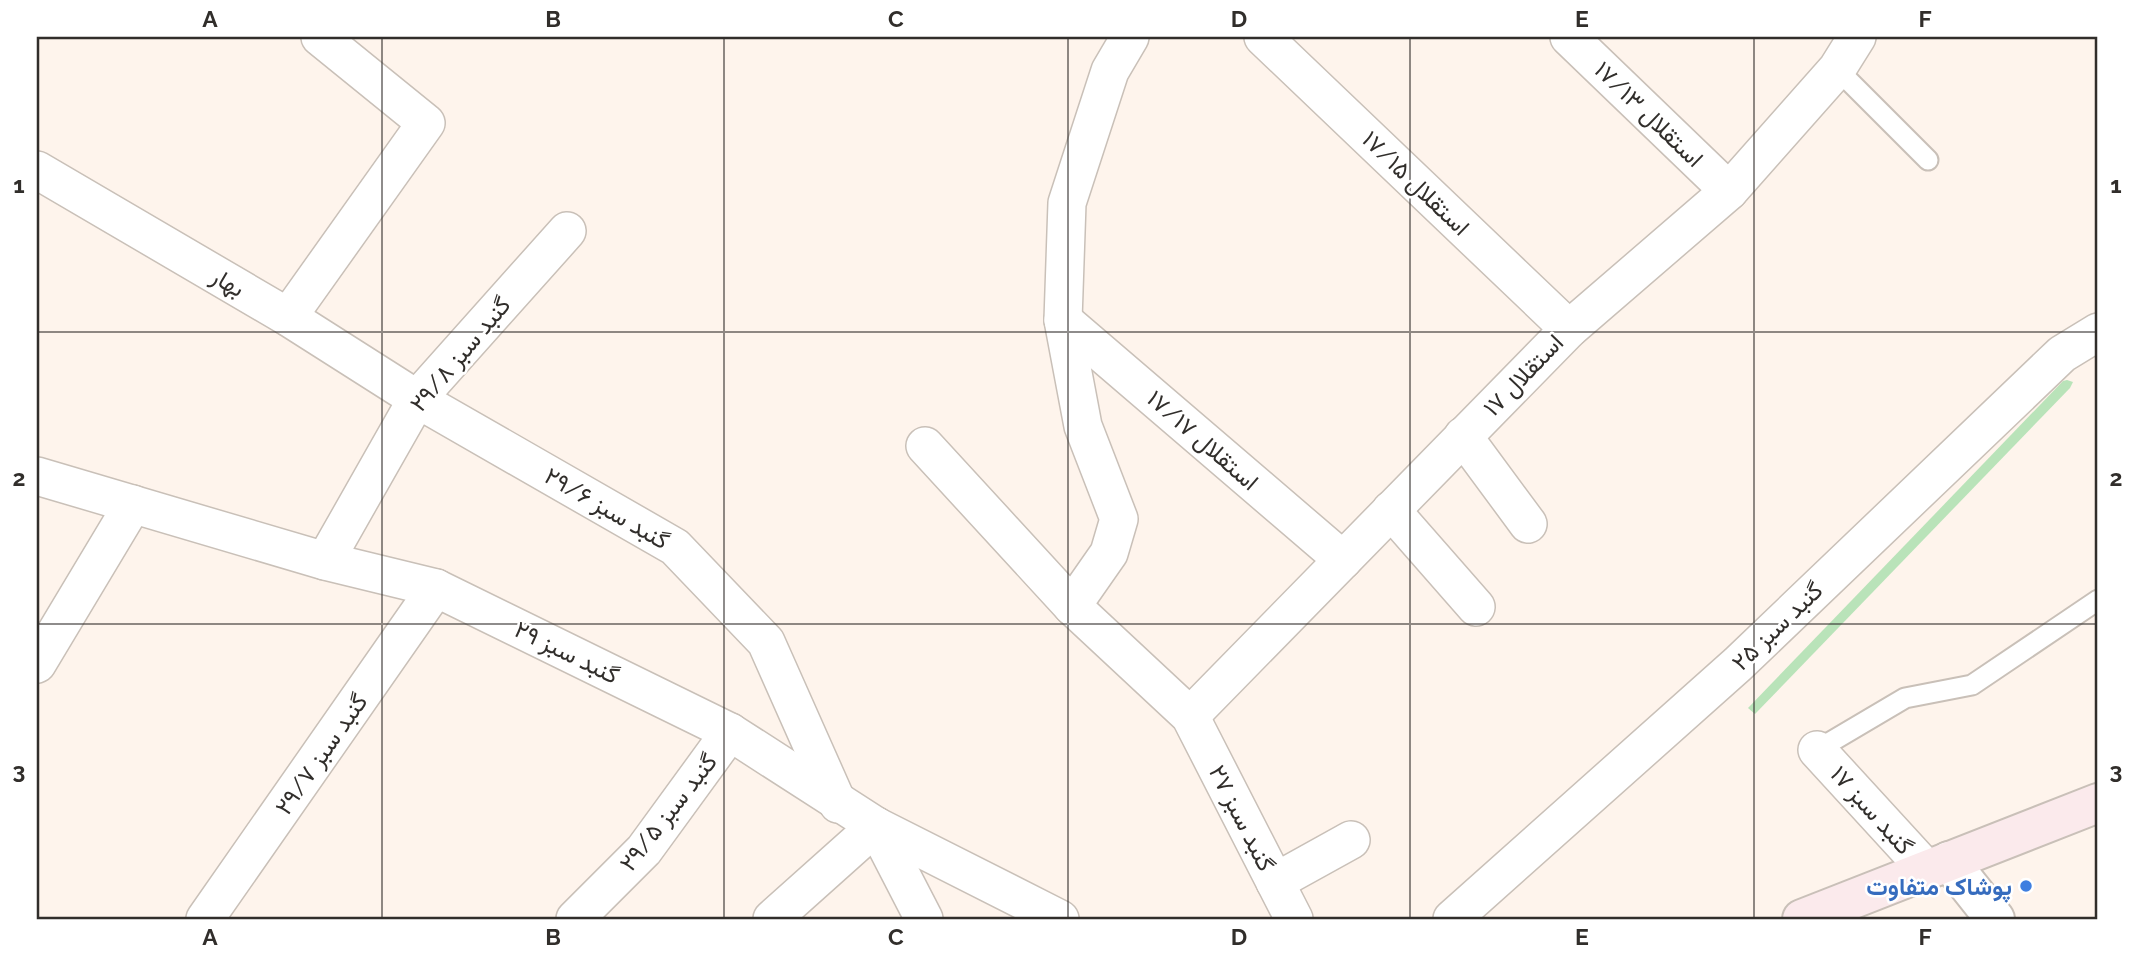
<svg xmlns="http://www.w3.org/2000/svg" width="2135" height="956" viewBox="0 0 2135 956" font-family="Raleway,Vazirmatn,sans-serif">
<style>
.green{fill:#b9e3b9}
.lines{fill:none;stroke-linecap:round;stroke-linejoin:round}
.service-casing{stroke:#c9c0b8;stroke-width:23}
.minor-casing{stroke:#c9c0b8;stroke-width:40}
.tertiary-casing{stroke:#c9c0b8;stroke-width:42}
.secondary-casing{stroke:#c9c0b8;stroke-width:42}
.service{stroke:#fff;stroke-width:19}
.minor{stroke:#fff;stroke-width:37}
.tertiary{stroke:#fff;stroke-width:38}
.secondary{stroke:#fbeaec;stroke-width:38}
.grid{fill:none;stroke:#312e2b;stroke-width:2;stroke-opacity:0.55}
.shop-dot{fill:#3f7fe0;stroke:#fff;stroke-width:2.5}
.labels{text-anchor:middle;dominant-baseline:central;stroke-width:5;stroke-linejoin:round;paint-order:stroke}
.street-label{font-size:24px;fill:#312e2b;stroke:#fff}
.shop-label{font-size:24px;font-weight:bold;fill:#366cbe;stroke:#fff;text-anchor:end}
.neatline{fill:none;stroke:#312e2b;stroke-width:2.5}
.grid-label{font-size:23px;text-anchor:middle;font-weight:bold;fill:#312e2b}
</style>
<rect width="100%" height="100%" fill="#fef4ec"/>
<!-- green -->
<polygon class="green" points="2067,380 2073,382 2070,388 1755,714 1748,708 2063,381"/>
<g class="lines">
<defs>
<g id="service">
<polyline points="1837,69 1928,160"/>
<polyline points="1817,750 1905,698 1972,685 2098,600"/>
</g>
<g id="minor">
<polyline points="1263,37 1569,329"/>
<polyline points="1569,37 1729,191"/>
<polyline points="37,170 288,317 417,399 675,547 766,642 838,804"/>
<polyline points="288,317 426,123 320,37"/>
<polyline points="1063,320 1343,560"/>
<polyline points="1463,436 1528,524"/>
<polyline points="925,446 1072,606 1190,716 1294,919"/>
<polyline points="37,476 325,561 436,588 730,732 876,826 1060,919"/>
<polyline points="1391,510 1476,607"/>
<polyline points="325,561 417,399 567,231"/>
<polyline points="1072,606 1109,553 1119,519 1083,426 1063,320 1067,203 1110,71 1130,37"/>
<polyline points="37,664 133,504"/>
<polyline points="1190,716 1569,329 1729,191 1837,69 1857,37"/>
<polyline points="1817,750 1927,870"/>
<polyline points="876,826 924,919"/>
<polyline points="1275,882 1351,840"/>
<polyline points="205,919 436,588"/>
<polyline points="575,919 644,850 730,732"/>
<polyline points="772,919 876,826"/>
<polyline points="1452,919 1738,664 2062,354 2098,332"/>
</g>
<polyline id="tertiary" points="1949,861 1995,919"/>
<polyline id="secondary" points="1802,919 2098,803"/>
</defs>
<!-- service casing -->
<use href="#service" class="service-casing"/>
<!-- minor casing -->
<use href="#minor" class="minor-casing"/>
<!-- tertiary casing -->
<use href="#tertiary" class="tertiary-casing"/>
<!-- secondary casing -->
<use href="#secondary" class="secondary-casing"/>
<!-- service -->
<use href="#service" class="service"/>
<!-- minor -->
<use href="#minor" class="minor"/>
<!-- tertiary -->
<use href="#tertiary" class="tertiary"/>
<!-- secondary -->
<use href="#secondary" class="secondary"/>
</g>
<!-- grid -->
<path class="grid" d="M 382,37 L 382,919M 724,37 L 724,919M 1068,37 L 1068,919M 1410,37 L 1410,919M 1754,37 L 1754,919M 37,332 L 2098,332M 37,624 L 2098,624"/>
<!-- markers -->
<circle class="shop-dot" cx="2026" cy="886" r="7"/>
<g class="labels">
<!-- street labels -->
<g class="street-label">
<text transform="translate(1649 114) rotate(44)">استقلال ۱۷/۱۳</text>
<text transform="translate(1416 183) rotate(44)">استقلال ۱۷/۱۵</text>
<text transform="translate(228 282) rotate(30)">بهار</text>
<text transform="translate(460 354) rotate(-50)">گنبد سبز ۲۹/۸</text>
<text transform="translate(1523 375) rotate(-46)">استقلال ۱۷</text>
<text transform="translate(1203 440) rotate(41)">استقلال ۱۷/۱۷</text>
<text transform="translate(607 508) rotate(30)">گنبد سبز ۲۹/۶</text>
<text transform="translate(1777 626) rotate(-44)">گنبد سبز ۲۵</text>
<text transform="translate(567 652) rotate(26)">گنبد سبز ۲۹</text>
<text transform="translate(321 754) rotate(-55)">گنبد سبز ۲۹/۷</text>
<text transform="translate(1872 810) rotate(48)">گنبد سبز ۱۷</text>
<text transform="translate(668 812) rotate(-52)">گنبد سبز ۲۹/۵</text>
<text transform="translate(1242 818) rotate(63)">گنبد سبز ۲۷</text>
</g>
<!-- shop labels -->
<g class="shop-label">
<text x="2012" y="886">پوشاک متفاوت</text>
</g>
</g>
<!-- border -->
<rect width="2135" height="956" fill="none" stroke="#ffffff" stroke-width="77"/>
<rect x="38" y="38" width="2058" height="880" class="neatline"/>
<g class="grid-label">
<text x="210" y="27">A</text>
<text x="553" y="27">B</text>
<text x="896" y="27">C</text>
<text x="1239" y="27">D</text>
<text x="1582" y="27">E</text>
<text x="1925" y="27">F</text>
<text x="19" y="193">1</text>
<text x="2116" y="193">1</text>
<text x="19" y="486">2</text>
<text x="2116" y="486">2</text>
<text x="19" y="779">3</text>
<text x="2116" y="779">3</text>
<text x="210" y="945">A</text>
<text x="553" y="945">B</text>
<text x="896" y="945">C</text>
<text x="1239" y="945">D</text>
<text x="1582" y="945">E</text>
<text x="1925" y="945">F</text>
</g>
</svg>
